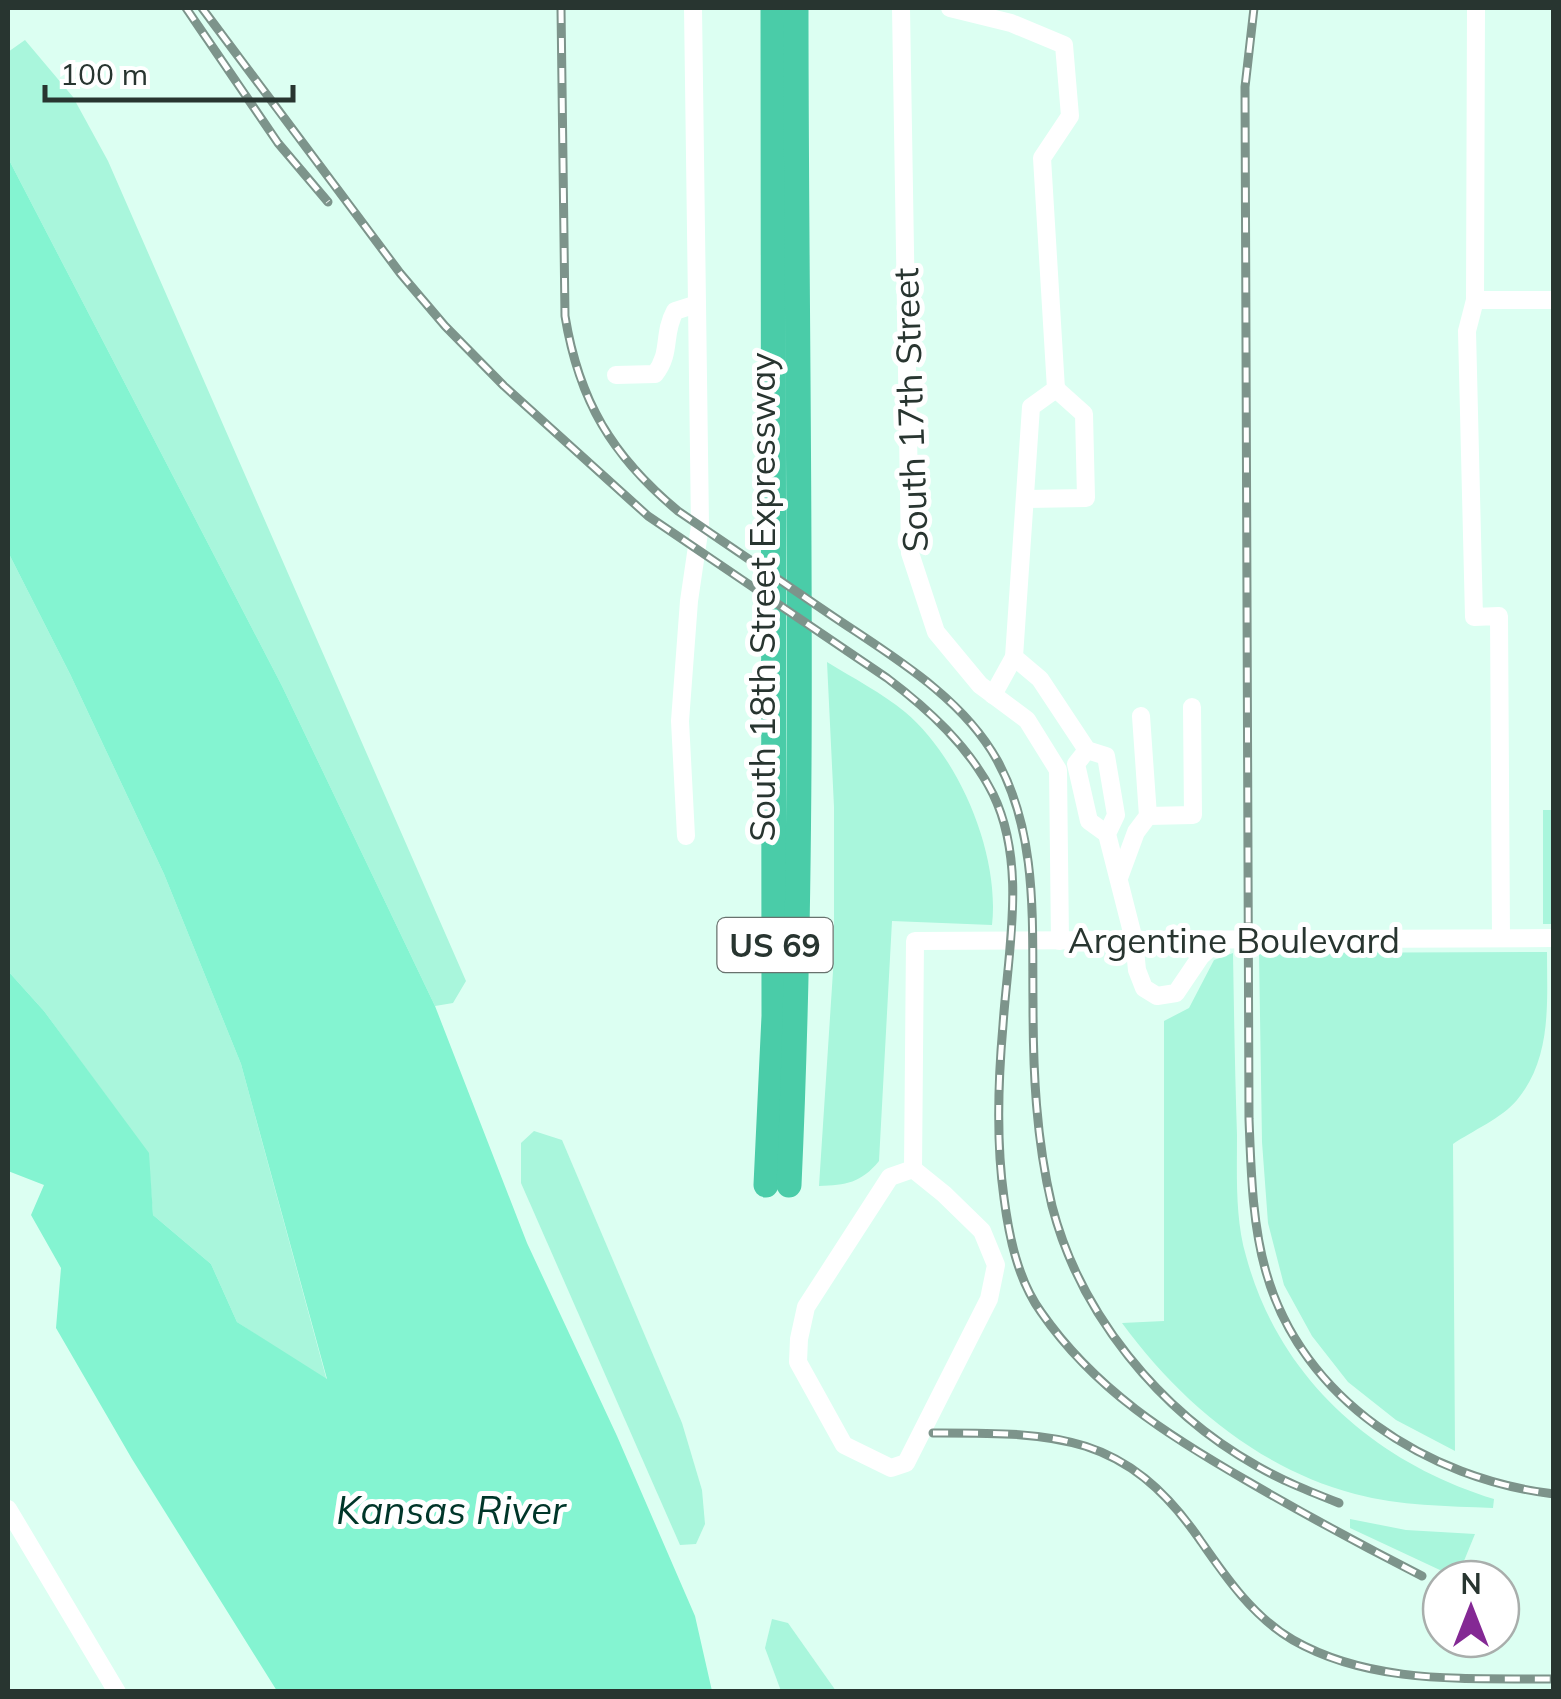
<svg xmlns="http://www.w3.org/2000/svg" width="1561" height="1699" viewBox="0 0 1561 1699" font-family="Mulish,sans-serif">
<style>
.green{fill:#a9f6dc}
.water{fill:#84f4d1}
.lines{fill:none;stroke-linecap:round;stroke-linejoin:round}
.minor{stroke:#fff;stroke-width:18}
.highway{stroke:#4acca8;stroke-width:25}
.rail-casing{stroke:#7d948b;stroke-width:9}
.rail{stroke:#fff;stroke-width:5;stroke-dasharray:15;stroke-linecap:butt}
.labels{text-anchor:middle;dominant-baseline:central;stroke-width:10;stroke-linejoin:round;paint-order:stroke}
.shield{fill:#fff;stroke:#68726e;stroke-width:2.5}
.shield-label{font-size:32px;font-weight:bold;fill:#283530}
.street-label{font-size:35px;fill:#283530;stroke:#fff}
.water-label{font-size:38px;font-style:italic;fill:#003629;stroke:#fff}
</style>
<rect width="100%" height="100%" fill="#dcfff2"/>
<!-- green -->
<g class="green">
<polygon points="25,40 73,97 108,161 466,981 453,1003 435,1006 282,686 8,158 8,52"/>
<polygon points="8,552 70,674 164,874 241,1064 327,1381 237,1322 211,1264 153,1215 148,1153 44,1011 8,971"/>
<path d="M 827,662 C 853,678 882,693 905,712 C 960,758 1000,855 992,925 L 892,921 L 879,1161 C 861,1183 846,1185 819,1186 L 834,956 L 834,807 Z"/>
<rect x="1543" y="810" width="10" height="114"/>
<path d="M 1547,952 C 1547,1003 1552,1058 1517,1100 C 1502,1118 1472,1131 1453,1144 L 1455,1451 L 1396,1420 L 1348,1382 L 1312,1336 L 1284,1285 L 1268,1223 L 1262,1142 L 1259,953 Z"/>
<path d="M 1233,953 C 1234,1014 1235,1075 1237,1135 C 1237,1175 1235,1218 1246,1256 C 1279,1379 1376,1463 1494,1499 L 1493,1508 C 1447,1506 1400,1506 1355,1494 C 1258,1468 1180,1402 1122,1323 L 1164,1321 L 1164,1021 L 1189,1008 L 1214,960 Z"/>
<polygon points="534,1131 562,1140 682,1423 702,1490 705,1524 696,1544 680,1545 521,1183 521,1143"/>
<polygon points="1350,1519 1406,1530 1475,1534 1457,1578 1350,1528"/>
<polygon points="772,1619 788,1623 836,1691 781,1691 765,1648"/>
</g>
<!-- water -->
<polygon class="water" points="8,158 282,686 435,1006 527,1243 617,1436 695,1616 712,1691 277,1691 132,1459 56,1328 61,1268 31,1215 44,1185 8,1171 8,971 44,1011 149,1153 153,1215 211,1264 237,1322 327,1379 241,1064 164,874 70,674 8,552"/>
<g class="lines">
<!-- minor -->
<g class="minor">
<polyline points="901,8 910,553 936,632 980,685 1027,720 1058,770 1060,941"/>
<polyline points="950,8 1011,23 1064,45 1070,116 1042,158 1056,389 1031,407 1014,657 1040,679 1087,750 1106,756 1116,815 1107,834 1134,940 1137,970 1144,988 1157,996 1176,993 1201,956 1219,940"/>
<polyline points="1476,8 1475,300 1467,331 1474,617 1499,616 1501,938"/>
<polyline points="1475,300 1554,300"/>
<path d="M 616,375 L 655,374 C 672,352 662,335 675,311 L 697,304"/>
<polyline points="1027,499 1086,498 1084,414 1056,389"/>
<polyline points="993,695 1014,657"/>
<polyline points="1087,750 1076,764 1089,821 1107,834"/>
<polyline points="1148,816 1193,815 1192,707"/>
<polyline points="686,836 680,721 689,601 700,526 693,8"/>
<polyline points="1119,878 1136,832 1148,816 1141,716"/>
<polyline points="913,1169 890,1177 806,1307 799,1339 798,1362 844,1445 891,1468 906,1463 989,1299 996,1265 982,1231 944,1194 913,1169 915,941 1554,938"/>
<polyline points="8,1509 117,1692"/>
</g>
<!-- highway -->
<g class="highway">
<polyline points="766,1185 774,1016 773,8"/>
<path d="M 789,1185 C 807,793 796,400 796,8"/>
</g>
<defs>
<g id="rail">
<polyline points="186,8 278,143 328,202"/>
<path d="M 202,8 L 400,273 L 445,326 L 504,386 L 648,516 L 887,678 C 928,709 969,746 993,794 C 1027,864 1008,950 1003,1025 C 998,1082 996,1142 1004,1198 C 1009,1237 1018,1280 1041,1312 C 1095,1390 1169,1436 1249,1482 C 1306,1515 1363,1546 1422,1576"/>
<path d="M 561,8 L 565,316 C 579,401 612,456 678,511 C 728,545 778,579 828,613 C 888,654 961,695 997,760 C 1038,834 1032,921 1033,1003 C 1033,1071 1036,1139 1052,1206 C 1080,1314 1159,1411 1257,1466 C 1283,1481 1311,1492 1339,1503"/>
<path d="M 1254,8 L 1245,87 L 1249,1119 C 1251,1169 1252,1223 1266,1272 C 1302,1400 1428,1479 1554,1494"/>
<path d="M 933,1433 C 1053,1433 1125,1431 1200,1540 C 1225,1576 1253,1617 1293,1640 C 1372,1685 1466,1678 1554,1679"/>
</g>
</defs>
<!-- rail casing -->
<use href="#rail" class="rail-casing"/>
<!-- rail -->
<use href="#rail" class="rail"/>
</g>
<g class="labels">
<!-- shield labels -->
<rect class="shield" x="717.5" y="918" width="115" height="54" rx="8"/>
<g class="shield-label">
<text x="775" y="945">US 69</text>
</g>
<!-- street labels -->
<g class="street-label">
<text transform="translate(910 410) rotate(-92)">South 17th Street</text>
<text transform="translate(762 597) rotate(-90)">South 18th Street Expressway</text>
<text x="1234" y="940">Argentine Boulevard</text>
</g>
<!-- water labels -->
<g class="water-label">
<text x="451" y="1510">Kansas River</text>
</g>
</g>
<!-- border -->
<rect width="1561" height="1699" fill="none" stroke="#283530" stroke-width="20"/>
<!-- north arrow -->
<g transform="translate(1471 1609)"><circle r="48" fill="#ffffff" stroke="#a9aeac" stroke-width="2.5"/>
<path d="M0-8L18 38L0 25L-18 38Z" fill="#842994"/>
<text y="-15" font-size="28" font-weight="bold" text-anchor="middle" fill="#283530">N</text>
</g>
<!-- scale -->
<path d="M45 85v15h248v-15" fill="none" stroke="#283530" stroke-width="5"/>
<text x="60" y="85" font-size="30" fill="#283530" stroke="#ffffff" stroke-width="8" paint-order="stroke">100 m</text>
</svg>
